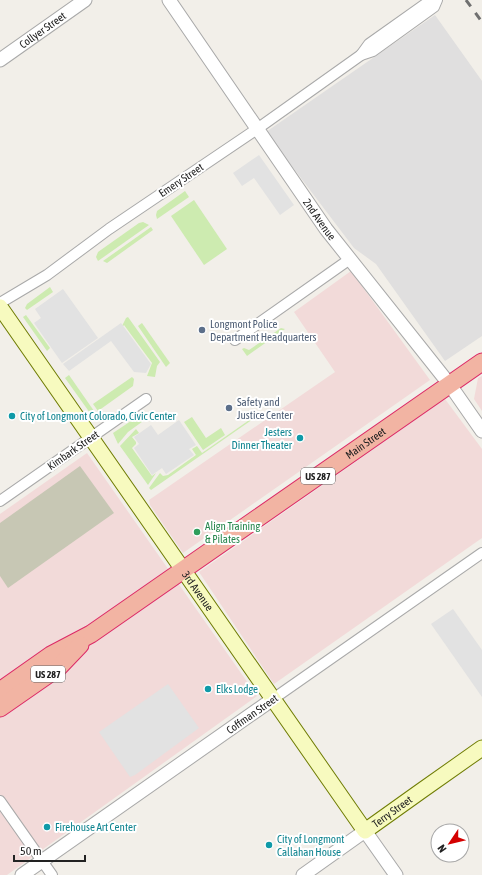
<svg xmlns="http://www.w3.org/2000/svg" width="482" height="875" viewBox="0 0 482 875" font-family="'Asap Condensed',sans-serif">
<style>
.residential{fill:#e0dfdf}
.commercial{fill:#f2dad9}
.construction{fill:#c7c7b4}
.grass{fill:#cdebb0}
.parking{fill:#e2e2e2}
.lines{fill:none;stroke-linecap:round;stroke-linejoin:round}
.minor-casing{stroke:#a9a9a9;stroke-width:12}
.tertiary-casing{stroke:#a9a9a9;stroke-width:15}
.secondary-casing{stroke:#707d05;stroke-width:17}
.trunk-casing{stroke:#dc2a67;stroke-width:19}
.minor{stroke:#fff;stroke-width:10}
.tertiary{stroke:#fff;stroke-width:13}
.secondary{stroke:#f7fabf;stroke-width:15}
.trunk{stroke:#f2b4a3;stroke-width:17}
.rail{stroke:#707070;stroke-width:3;stroke-dasharray:8 8;stroke-linecap:butt}
.service-dot{fill:#5c6f8a;stroke:#fff;stroke-width:1.5}
.culture-dot{fill:#0f9aa8;stroke:#fff;stroke-width:1.5}
.leisure-dot{fill:#2e9e5b;stroke:#fff;stroke-width:1.5}
.labels{text-anchor:middle;dominant-baseline:central;stroke-width:4;stroke-linejoin:round;paint-order:stroke}
.shield{fill:#fff;stroke:#646464;stroke-width:1}
.shield-label{font-size:10px;font-weight:bold;fill:#222}
.street-label{font-size:11px;fill:#222;stroke:#fff}
.service-label{font-size:11px;fill:#4e5e75;stroke:#fff;text-anchor:start}
.culture-label{font-size:11px;fill:#0d838f;stroke:#fff;text-anchor:start}
.leisure-label{font-size:11px;fill:#27864d;stroke:#fff;text-anchor:start}
</style>
<rect width="100%" height="100%" fill="#f2efe9"/>
<!-- residential -->
<polygon class="residential" points="435,15 482,81 482,336 445,361 376,264 354,248 266,132"/>
<!-- commercial -->
<g class="commercial">
<polygon points="351,271 430,380 183,553 150,505 149,500 335,372 294,312"/>
<polygon points="482,376 482,411 474,399 478,378"/>
<polygon points="445,399 482,449 482,538 274,684 199,572"/>
<polygon points="87,453 257,696 7,875 0,875 0,514"/>
</g>
<!-- construction -->
<polygon class="construction" points="80,466 114,513 8,588 0,576 0,523"/>
<!-- grass -->
<g class="grass">
<polygon points="185,191 189,197 157,219 156,215 157,211"/>
<polygon points="194,200 227,249 204,265 171,216"/>
<polygon points="143,222 149,225 98,261 96,257 98,252 139,223"/>
<polygon points="151,227 153,230 107,263 103,261"/>
<polygon points="50,287 53,292 27,310 25,308 27,304"/>
<polygon points="26,315 50,348 47,351 23,317"/>
<polygon points="128,317 160,362 157,366 155,377 147,376 152,363 124,325 120,330 126,318"/>
<polygon points="142,323 170,363 166,367 138,326"/>
<polygon points="281,328 285,329 247,356 242,349 244,348 249,350"/>
<polygon points="69,375 94,411 90,413 65,378"/>
<polygon points="132,377 134,379 133,386 98,411 93,404"/>
<polygon points="255,416 256,417 151,490 149,488 160,473 163,476 168,475 196,455 192,449 197,446 202,453"/>
<polygon points="137,417 146,419 128,432 118,444 113,433"/>
<polygon points="192,417 206,438 221,428 225,435 203,450 184,422"/>
<polygon points="136,429 139,433 132,437 136,442 136,444 132,448 152,476 156,473 148,485 120,446"/>
</g>
<!-- parking -->
<g class="parking">
<polygon points="259,155 294,205 280,215 254,178 242,186 233,173"/>
<polygon points="63,289 98,338 62,363 34,323 41,318 35,309"/>
<polygon points="121,323 151,364 146,373 134,372 111,341 69,371 63,364"/>
<polygon points="179,420 196,445 189,449 194,455 166,474 162,468 152,475 134,448 139,444 134,437 151,425 158,435"/>
<polygon points="453,609 482,650 482,697 431,624"/>
<polygon points="168,684 199,728 135,775 130,777 99,732"/>
</g>
<g class="lines">
<defs>
<g id="minor">
<polyline points="361,55 369,44 431,0"/>
<polyline points="0,303 47,275 109,229 257,129 361,55 373,51 434,7 437,0"/>
<polyline points="235,340 350,259"/>
<polyline points="0,501 146,399"/>
<polyline points="273,699 482,553"/>
<polyline points="0,801 52,875"/>
</g>
<g id="tertiary">
<path id="s1" d="M 169,0 L 326,229 L 450,385 L 482,431"/>
<path id="s2" d="M 0,60 L 85,0"/>
<polyline points="22,875 273,699"/>
<polyline points="303,875 365,831 396,875"/>
</g>
<g id="secondary">
<path id="s3" d="M 0,307 L 365,831 L 421,791 L 482,748"/>
</g>
<g id="trunk">
<path id="s4" d="M 0,691 L 51,655 L 91,634 L 482,362"/>
<polyline points="0,708 59,667 80,645"/>
</g>
</defs>
<!-- minor casing -->
<use href="#minor" class="minor-casing"/>
<!-- tertiary casing -->
<use href="#tertiary" class="tertiary-casing"/>
<!-- secondary casing -->
<use href="#secondary" class="secondary-casing"/>
<!-- trunk casing -->
<use href="#trunk" class="trunk-casing"/>
<!-- minor -->
<use href="#minor" class="minor"/>
<!-- tertiary -->
<use href="#tertiary" class="tertiary"/>
<!-- secondary -->
<use href="#secondary" class="secondary"/>
<!-- trunk -->
<use href="#trunk" class="trunk"/>
<!-- rail -->
<polyline class="rail" points="466,0 482,22"/>
</g>
<!-- markers -->
<g class="service-dot">
<circle cx="202" cy="330" r="4"/>
<circle cx="229" cy="408" r="4"/>
</g>
<g class="culture-dot">
<circle cx="12" cy="416" r="4"/>
<circle cx="300" cy="438" r="4"/>
<circle cx="208" cy="689" r="4"/>
<circle cx="47" cy="827" r="4"/>
<circle cx="269" cy="845" r="4"/>
</g>
<circle class="leisure-dot" cx="197" cy="532" r="4"/>
<g class="labels">
<!-- shield labels -->
<g class="shield">
<rect x="301" y="468" width="34" height="16" rx="3"/>
<rect x="31" y="666" width="34" height="16" rx="3"/>
</g>
<g class="shield-label">
<text x="318" y="476">US 287</text>
<text x="48" y="674">US 287</text>
</g>
<!-- street labels -->
<g class="street-label">
<text stroke="none"><textPath href="#s2" startOffset="52">Collyer Street</textPath></text>
<text transform="translate(181 180) rotate(-34)">Emery Street</text>
<text stroke="none"><textPath href="#s1" startOffset="266">2nd Avenue</textPath></text>
<text stroke="none"><textPath href="#s4" startOffset="442">Main Street</textPath></text>
<text transform="translate(73 450) rotate(-35)">Kimbark Street</text>
<text stroke="none"><textPath href="#s3" startOffset="346">3rd Avenue</textPath></text>
<text transform="translate(252 714) rotate(-35)">Coffman Street</text>
<text stroke="none"><textPath href="#s3" startOffset="672">Terry Street</textPath></text>
</g>
<!-- service labels -->
<g class="service-label">
<text x="210" y="324">Longmont Police<tspan x="210" dy="13">Department Headquarters</tspan></text>
<text x="237" y="402">Safety and<tspan x="237" dy="13">Justice Center</tspan></text>
</g>
<!-- culture labels -->
<g class="culture-label">
<text x="20" y="416">City of Longmont Colorado, Civic Center</text>
<text x="292" y="432" text-anchor="end">Jesters<tspan x="292" dy="13">Dinner Theater</tspan></text>
<text x="216" y="689">Elks Lodge</text>
<text x="55" y="827">Firehouse Art Center</text>
<text x="277" y="839">City of Longmont<tspan x="277" dy="13">Callahan House</tspan></text>
</g>
<!-- leisure labels -->
<g class="leisure-label">
<text x="205" y="526">Align Training<tspan x="205" dy="13">&amp; Pilates</tspan></text>
</g>
</g>
<!-- north arrow -->
<g transform="translate(450 843) rotate(235)"><circle r="19" fill="#ffffff" stroke="#a7a7a7"/>
<path d="M0-3L7 15L0 10L-7 15Z" fill="#d40000"/>
<text y="-6" font-size="11" font-weight="bold" text-anchor="middle" fill="#222222">N</text>
</g>
<!-- scale -->
<path d="M14 855v6h71v-6" fill="none" stroke="#222222" stroke-width="2"/>
<text x="20" y="855" font-size="12" fill="#222222" stroke="#ffffff" stroke-width="3" paint-order="stroke">50 m</text>
</svg>
